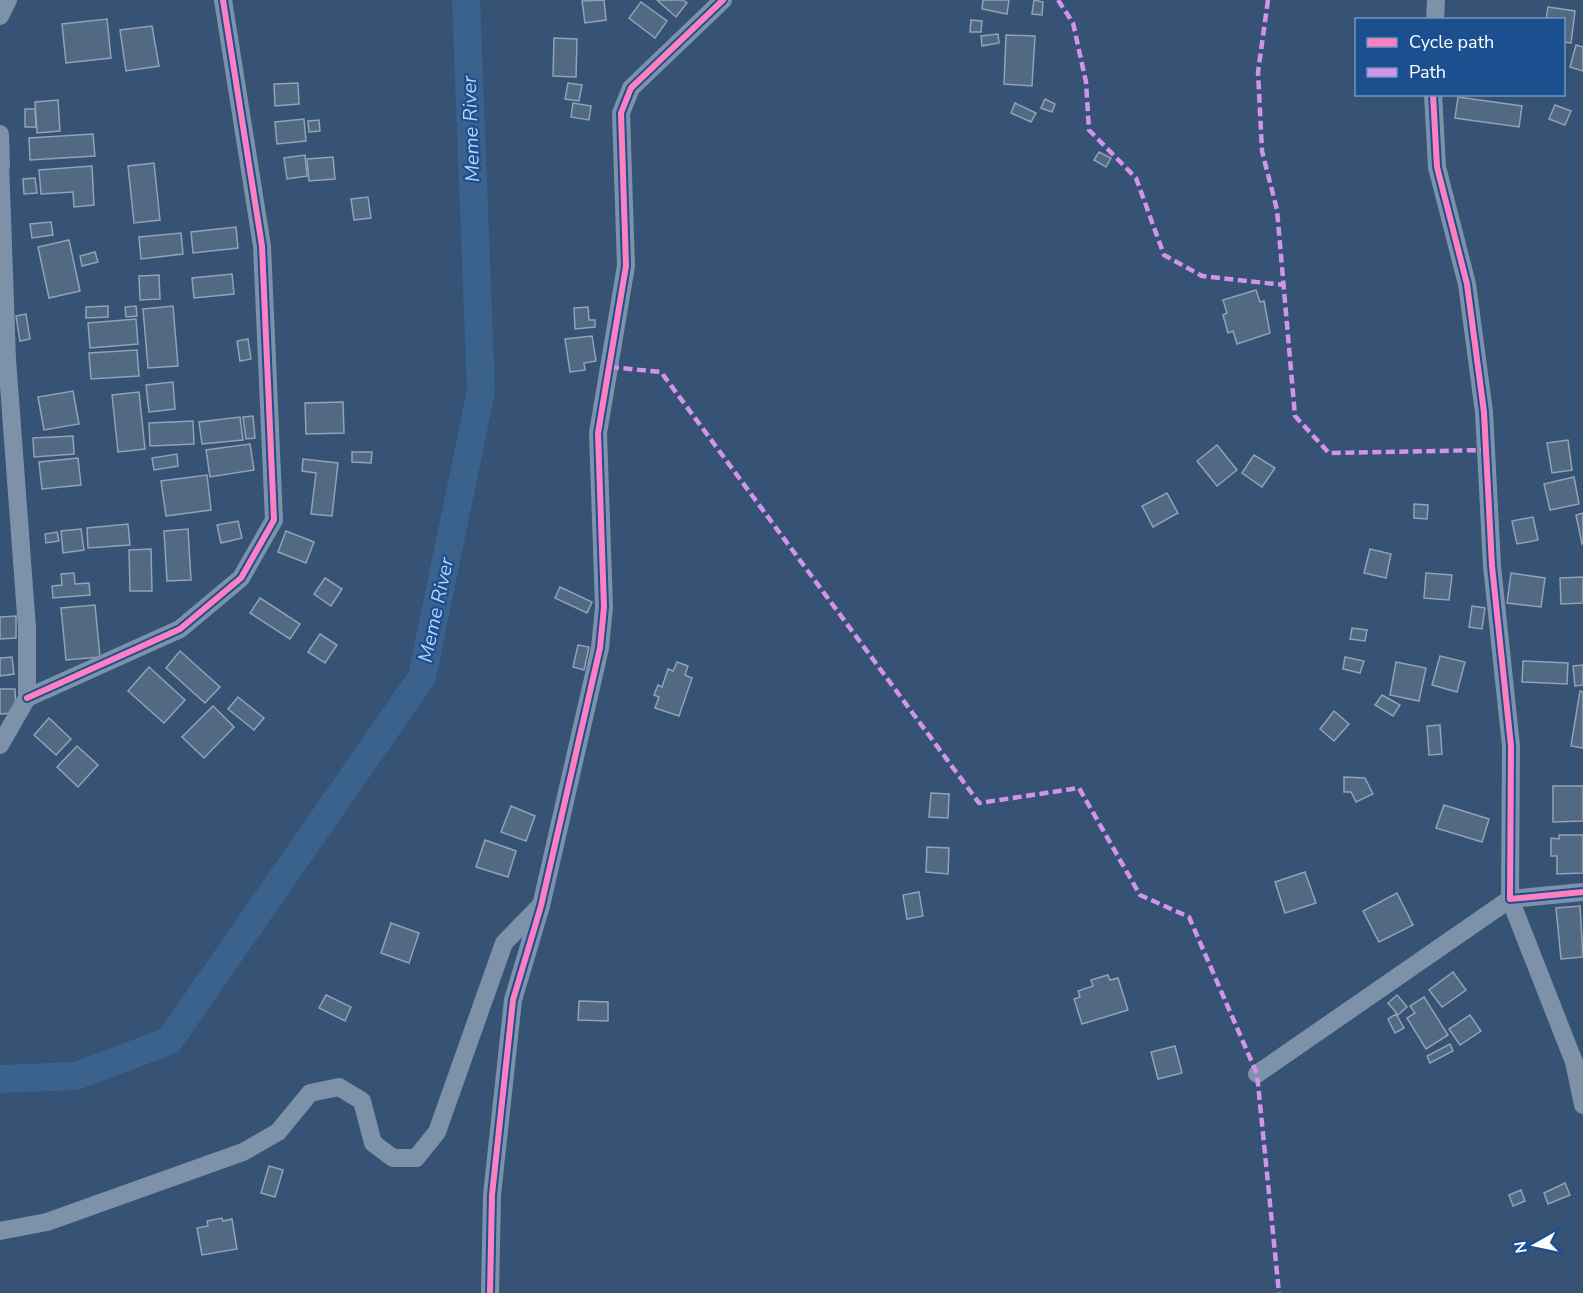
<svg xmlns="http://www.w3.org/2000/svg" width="1583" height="1293" viewBox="0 0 1583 1293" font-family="'Nunito Sans',sans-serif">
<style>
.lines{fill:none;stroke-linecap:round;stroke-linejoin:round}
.river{stroke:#3b618d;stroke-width:28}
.building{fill:#526984;stroke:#92a2b6;stroke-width:1.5}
.street{stroke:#7d92a8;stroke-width:18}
.quiet{stroke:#d193ec;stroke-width:4.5;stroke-dasharray:9 4.5;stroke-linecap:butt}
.cycleway-casing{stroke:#1b4f8f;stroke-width:10}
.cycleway{stroke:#ff80c0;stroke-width:6}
.labels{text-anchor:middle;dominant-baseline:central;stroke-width:4.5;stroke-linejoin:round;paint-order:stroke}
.water-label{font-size:20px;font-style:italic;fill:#b5d3f5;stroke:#1b4f8f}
</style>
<rect width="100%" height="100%" fill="#365274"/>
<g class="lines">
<!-- river -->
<polyline class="river" points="0,1079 76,1076 169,1041 422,677 481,391 466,0"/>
</g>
<!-- building -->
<g class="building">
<polygon points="604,0 606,20 585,23 582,1"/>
<polygon points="657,0 683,0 687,3 676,17"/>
<polygon points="983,0 1009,0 1007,14 982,9"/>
<polygon points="1034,0 1043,2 1042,15 1032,14"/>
<polygon points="641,2 667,21 655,38 629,18"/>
<polygon points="1548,7 1575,11 1571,43 1564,42 1564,20 1546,20"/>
<polygon points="107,19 111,58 66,63 62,24"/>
<polygon points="971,20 982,21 981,32 970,32"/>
<polygon points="152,26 159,66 126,71 120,30"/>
<polygon points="998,34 999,43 982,46 981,36"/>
<polygon points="1006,35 1035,36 1032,86 1004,84"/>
<polygon points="554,38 577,39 576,77 553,76"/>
<polygon points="1576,45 1583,47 1583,71 1570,67"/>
<polygon points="298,83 299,104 275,106 274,84"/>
<polygon points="568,83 582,85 579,101 565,99"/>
<polygon points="1458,97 1522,106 1519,127 1455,118"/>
<polygon points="1045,99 1055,104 1052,112 1041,108"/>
<polygon points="58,100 60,131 37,133 35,102"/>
<polygon points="573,103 591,106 589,120 571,117"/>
<polygon points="1015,103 1036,113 1031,122 1011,113"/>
<polygon points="1555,105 1571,111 1565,125 1549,119"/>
<polygon points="25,109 35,109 36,127 25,127"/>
<polygon points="304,119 306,141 277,144 275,122"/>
<polygon points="319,120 320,131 309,132 308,121"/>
<polygon points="93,134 95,156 30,160 29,138"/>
<polygon points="1099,152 1111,158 1106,167 1094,160"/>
<polygon points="305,155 307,176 287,179 284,158"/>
<polygon points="333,157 335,179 309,181 307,159"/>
<polygon points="154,163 160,220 134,223 128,166"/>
<polygon points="92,166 94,205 74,207 73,192 41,194 39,170"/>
<polygon points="35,178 37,193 24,194 23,179"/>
<polygon points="368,197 371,218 354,220 351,199"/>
<polygon points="51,222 53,235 32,238 30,224"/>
<polygon points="236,227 238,248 193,253 191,232"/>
<polygon points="181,233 183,254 141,259 139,237"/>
<polygon points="69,240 80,291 49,298 38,247"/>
<polygon points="95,252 98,262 82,266 80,256"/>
<polygon points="232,274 234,294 194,298 192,278"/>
<polygon points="159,275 160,299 140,300 139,276"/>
<polygon points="1256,290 1260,302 1264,301 1270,333 1237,344 1233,331 1228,333 1223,315 1227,313 1223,300"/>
<polygon points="108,306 108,317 86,318 86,307"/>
<polygon points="136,306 137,316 126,317 125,307"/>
<polygon points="173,306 178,366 148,368 143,309"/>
<polygon points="588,307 589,320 595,320 595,327 575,329 574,308"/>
<polygon points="26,314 30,339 20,341 16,316"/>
<polygon points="136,319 138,344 90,348 88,323"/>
<polygon points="592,336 596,361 584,363 585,370 570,372 565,339"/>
<polygon points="248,339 251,359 240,361 237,341"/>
<polygon points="137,350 139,376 91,379 89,353"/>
<polygon points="173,382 175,409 149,412 146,385"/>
<polygon points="73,391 79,424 44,430 38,397"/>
<polygon points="139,392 145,449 118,452 112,395"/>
<polygon points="343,402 344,433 306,434 305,403"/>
<polygon points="253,416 255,438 246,439 243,417"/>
<polygon points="240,417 243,440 202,444 199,422"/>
<polygon points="193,421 194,444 150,446 149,423"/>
<polygon points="73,436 74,454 34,457 33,438"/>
<polygon points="1568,440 1572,470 1552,473 1547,443"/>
<polygon points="250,444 254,470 210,477 206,450"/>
<polygon points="1217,445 1237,470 1217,486 1197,461"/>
<polygon points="352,452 372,452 371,463 352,462"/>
<polygon points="177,454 178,466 154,470 152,458"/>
<polygon points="1254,455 1275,468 1262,487 1242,473"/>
<polygon points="78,458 81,485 42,489 39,462"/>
<polygon points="303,459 338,463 332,516 311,514 316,473 302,471"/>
<polygon points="207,475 211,510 166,516 161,481"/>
<polygon points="1574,477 1579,504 1550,510 1544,484"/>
<polygon points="1167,493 1178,513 1153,527 1142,506"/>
<polygon points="1414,504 1428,505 1427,519 1414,518"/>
<polygon points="1583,513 1583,543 1582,544 1576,515"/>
<polygon points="1533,517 1538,540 1517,544 1512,521"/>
<polygon points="238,521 242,538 221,543 217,525"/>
<polygon points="128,524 130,545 88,548 87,528"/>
<polygon points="81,529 84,550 63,553 61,531"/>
<polygon points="188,529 191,580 167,581 164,531"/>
<polygon points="286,531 314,542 306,563 278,552"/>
<polygon points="57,532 59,541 46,543 45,534"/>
<polygon points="151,549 152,591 130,591 129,550"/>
<polygon points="1370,549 1391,554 1386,578 1364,573"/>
<polygon points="74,573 75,584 89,583 90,595 53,598 52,586 62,585 61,574"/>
<polygon points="1426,573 1452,575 1449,600 1424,598"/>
<polygon points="1511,573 1545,578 1541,607 1507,603"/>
<polygon points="1583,577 1583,603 1561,604 1560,578"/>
<polygon points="325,578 342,589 331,606 314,594"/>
<polygon points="560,587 592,602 587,613 555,598"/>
<polygon points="260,598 300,624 290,639 250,613"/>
<polygon points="95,605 100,657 66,660 61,608"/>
<polygon points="1472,606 1485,608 1482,629 1469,627"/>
<polygon points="16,616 16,638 0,639 0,617"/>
<polygon points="1352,628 1367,630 1365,641 1350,639"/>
<polygon points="320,634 337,645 325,663 308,652"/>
<polygon points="578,645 589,647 584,670 573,667"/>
<polygon points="180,651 220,687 205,703 166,668"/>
<polygon points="1440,656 1465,662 1457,692 1432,685"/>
<polygon points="12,657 14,674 0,676 0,658"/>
<polygon points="1345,657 1364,661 1360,673 1343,669"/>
<polygon points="1523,661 1568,663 1567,684 1522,682"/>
<polygon points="677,662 688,666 685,675 692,678 679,716 655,708 659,697 654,695 658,685 662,687 668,669 673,671"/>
<polygon points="1396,662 1426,668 1419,701 1390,695"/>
<polygon points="1583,665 1583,685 1575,686 1573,666"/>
<polygon points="149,667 185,700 164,723 128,691"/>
<polygon points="0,689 15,689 16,713 0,714"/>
<polygon points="1580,691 1583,692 1583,748 1571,746"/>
<polygon points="1382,695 1400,705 1393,716 1375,705"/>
<polygon points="238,697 264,718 254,730 228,709"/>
<polygon points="213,706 234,727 204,758 182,737"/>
<polygon points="1334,711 1349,724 1334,741 1320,729"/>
<polygon points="49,718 71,739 56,755 34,735"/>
<polygon points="1440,725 1442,754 1429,755 1427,726"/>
<polygon points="77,746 98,765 78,787 57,767"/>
<polygon points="1344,777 1365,778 1373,794 1356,802 1351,792 1344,792"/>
<polygon points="1553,786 1583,786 1583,821 1553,822"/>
<polygon points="931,793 949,794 948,818 929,817"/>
<polygon points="1444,805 1489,819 1482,842 1436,828"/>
<polygon points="511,806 535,816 526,841 501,832"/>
<polygon points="1559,835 1583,835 1583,873 1557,874 1557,856 1551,856 1551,838 1559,839"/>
<polygon points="485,840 516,851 508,877 476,867"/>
<polygon points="927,847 949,848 948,874 926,872"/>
<polygon points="1305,872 1316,903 1285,913 1275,882"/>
<polygon points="919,892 923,916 907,919 903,895"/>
<polygon points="1397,893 1413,925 1379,942 1363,911"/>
<polygon points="1580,906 1583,957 1561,959 1556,908"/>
<polygon points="391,923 419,933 409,963 381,953"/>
<polygon points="1453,972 1466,990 1442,1007 1429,990"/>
<polygon points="1108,975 1110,980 1118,978 1128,1010 1082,1024 1074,999 1080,997 1078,991 1093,986 1091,980"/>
<polygon points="326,995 351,1007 345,1021 319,1008"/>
<polygon points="1397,995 1407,1007 1398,1015 1388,1003"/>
<polygon points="1424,997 1448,1035 1426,1049 1407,1018 1415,1013 1410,1006"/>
<polygon points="579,1001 608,1002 608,1021 578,1020"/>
<polygon points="1396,1014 1404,1028 1395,1033 1388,1019"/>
<polygon points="1470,1015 1481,1031 1460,1045 1449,1029"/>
<polygon points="1450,1044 1453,1051 1430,1063 1427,1056"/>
<polygon points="1175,1046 1182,1073 1158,1079 1151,1052"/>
<polygon points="269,1166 283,1170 275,1197 261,1193"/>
<polygon points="1565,1183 1570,1195 1548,1204 1544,1193"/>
<polygon points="1521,1190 1525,1201 1513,1206 1509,1195"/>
<polygon points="222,1218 223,1221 232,1219 237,1249 202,1255 197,1228 208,1226 207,1221"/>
</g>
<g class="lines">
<!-- street -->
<g class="street">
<polyline points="0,16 8,0"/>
<polyline points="1435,20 1436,0"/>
<polyline points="1433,94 1437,167 1467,284 1484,412 1492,566 1511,746 1510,899 1583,892"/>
<polyline points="0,134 1,165"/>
<polyline points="0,161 7,359 27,628 27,698 0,745"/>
<polyline points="27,698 180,629 241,578 274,520 262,246 223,0"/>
<polyline points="1257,1074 1510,899 1574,1062 1583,1105"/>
<polyline points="0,1231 47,1222 243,1152 278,1132 310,1093 339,1087 362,1101 373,1143 393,1158 416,1158 437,1132 504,943 539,907"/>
<polyline points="490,1293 492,1195 513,1000 541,906 600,648 604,607 598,433 626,266 621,113 631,88 723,0"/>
</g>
<!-- quiet -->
<g class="quiet">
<polyline points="1058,0 1073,23 1086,82 1089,130 1136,178 1164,255 1202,276 1284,285"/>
<polyline points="1268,0 1258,72 1262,151 1277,210 1295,416 1329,453 1486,450"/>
<polyline points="610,367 661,372 979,803 1079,788 1140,895 1189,917 1257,1074 1279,1293"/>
</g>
<defs>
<g id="cycleway">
<polyline points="1433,94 1437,167 1467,284 1484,412 1492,566 1511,746 1510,899 1583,892"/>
<polyline points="27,698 180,629 241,578 274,520 262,246 223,0"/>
<polyline points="490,1293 492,1195 513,1000 541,906 600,648 604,607 598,433 626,266 621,113 631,88 723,0"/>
</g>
</defs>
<!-- cycleway casing -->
<use href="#cycleway" class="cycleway-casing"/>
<!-- cycleway -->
<use href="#cycleway" class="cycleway"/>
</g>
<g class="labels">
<!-- water labels -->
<g class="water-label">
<text transform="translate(471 129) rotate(-92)">Meme River</text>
<text transform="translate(436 610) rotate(-78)">Meme River</text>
</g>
</g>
<!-- legend -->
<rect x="1355" y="18" width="210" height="78" fill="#1b4f8f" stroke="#7695bc" stroke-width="1.5"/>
<rect x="1367" y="38" width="30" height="9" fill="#ff80c0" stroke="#7695bc" stroke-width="1.5"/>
<text x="1409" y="48" font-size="18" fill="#ffffff">Cycle path</text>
<rect x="1367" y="68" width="30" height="9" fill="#d193ec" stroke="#7695bc" stroke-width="1.5"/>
<text x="1409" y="78" font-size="18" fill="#ffffff">Path</text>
<!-- north arrow -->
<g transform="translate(1535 1245) rotate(261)" stroke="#1b4f8f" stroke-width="4.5" paint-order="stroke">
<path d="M0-4.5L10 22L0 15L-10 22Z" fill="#ffffff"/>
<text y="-9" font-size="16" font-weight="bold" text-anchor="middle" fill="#ffffff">N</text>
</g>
</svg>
